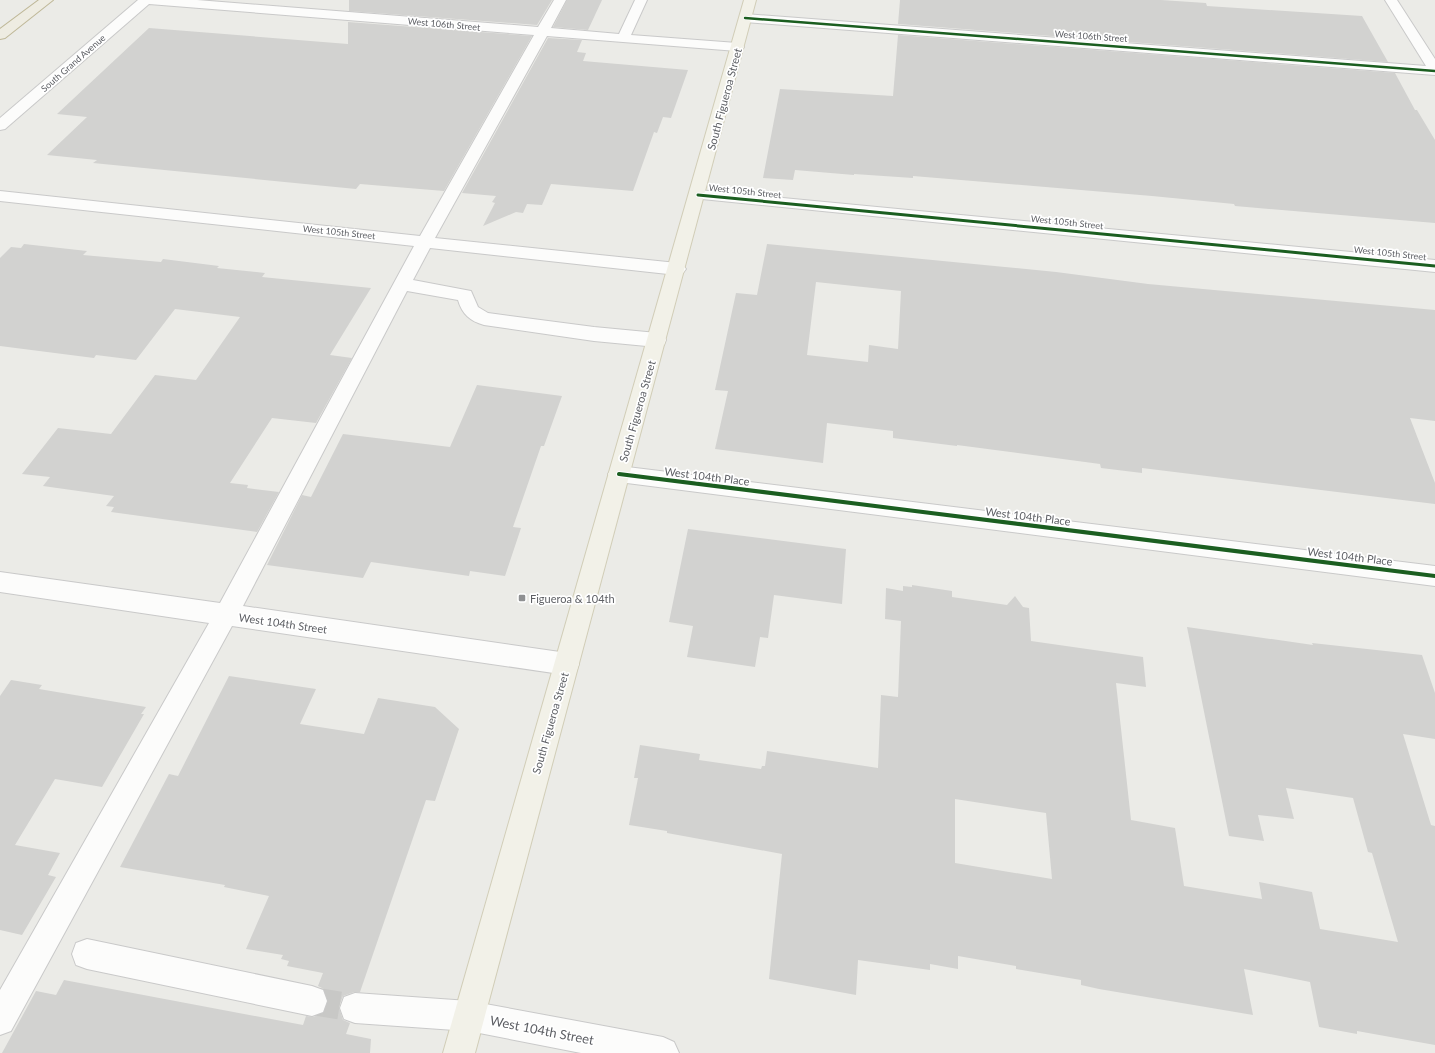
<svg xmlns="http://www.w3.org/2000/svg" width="1435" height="1053" viewBox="0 0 1435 1053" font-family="Lato,sans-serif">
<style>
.building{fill:#d2d2d0;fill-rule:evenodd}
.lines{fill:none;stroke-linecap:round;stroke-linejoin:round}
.minor-tunnel{stroke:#c8c8c6;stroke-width:28;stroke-dasharray:28 14;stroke-linecap:butt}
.minor-casing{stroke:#c9c9c9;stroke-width:2}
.major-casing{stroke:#d1cdb7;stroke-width:2}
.highway-casing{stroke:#bfb898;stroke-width:2}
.minor{fill:#fcfcfb;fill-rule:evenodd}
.major{fill:#f2f1e8;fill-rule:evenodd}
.highway{fill:#eeece2;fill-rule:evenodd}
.cycleway-far2-casing{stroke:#fff;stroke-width:4}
.cycleway-far1-casing{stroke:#fff;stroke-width:5}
.cycleway-casing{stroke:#fff;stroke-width:6}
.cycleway-far2{stroke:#1b5e20;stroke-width:2.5}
.cycleway-far1{stroke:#1b5e20;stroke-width:3}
.cycleway{stroke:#1b5e20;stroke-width:4}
.poi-dot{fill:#8f9092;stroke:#fff;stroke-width:1.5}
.labels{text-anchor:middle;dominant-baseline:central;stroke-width:3.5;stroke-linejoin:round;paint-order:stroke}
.far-street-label{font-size:9px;fill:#5d5f64;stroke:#fff}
.street-label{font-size:11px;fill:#5d5f64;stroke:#fff}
.poi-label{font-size:11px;fill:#5d5f64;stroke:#fff;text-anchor:start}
.near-street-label{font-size:13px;fill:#5d5f64;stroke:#fff}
</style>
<rect width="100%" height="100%" fill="#ebebe7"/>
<!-- building -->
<g class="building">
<polygon points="349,0 552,0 537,25 349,11"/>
<polygon points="567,0 602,0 588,30 553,27"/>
<polygon points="900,0 1161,0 1206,3 1207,6 1362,16 1388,62 898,24"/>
<polygon points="348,22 532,36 444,191 360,184 356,189 93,163 97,160 47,155 87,117 57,114 149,28 348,44"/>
<polygon points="898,35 1395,73 1415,110 1417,110 1435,140 1435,223 1235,206 1234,204 1152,196 913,176 913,178 854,174 854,175 795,170 793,180 763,178 780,89 893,96"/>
<polygon points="548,38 582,40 577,52 586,53 583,61 688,70 671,118 663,117 657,133 654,132 633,191 551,184 542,205 527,204 523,213 516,212 483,226 495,203 492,202 496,196 462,193"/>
<polygon points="24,244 87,251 83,255 161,262 163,259 219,266 217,268 265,273 262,277 371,288 330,355 352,358 316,423 272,418 230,483 248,485 247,488 279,492 257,532 111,512 114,507 106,506 114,496 43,486 50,477 22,474 58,428 111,434 155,375 196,380 240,317 175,309 136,360 96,355 94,358 0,346 0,258 11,247 21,248"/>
<path d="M 767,244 L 1056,272 L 1148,284 L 1435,310 L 1435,421 L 1410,418 L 1435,483 L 1435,504 L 1142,468 L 1142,473 L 1101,468 L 1100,464 L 957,445 L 957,446 L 893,438 L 893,431 L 827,423 L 823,463 L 715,449 L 728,391 L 715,390 L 736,293 L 757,295 ZM 816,282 L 901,291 L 898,349 L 869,345 L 868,362 L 807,355 Z"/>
<polygon points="477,385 562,396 544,446 541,446 513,527 521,528 505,576 470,571 469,576 371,562 363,578 267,565 302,495 311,497 343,434 450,447"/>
<polygon points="688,529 846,549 842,604 774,595 768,638 760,637 755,667 687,657 693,626 669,622"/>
<path d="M 912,585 L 952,591 L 952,597 L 1007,605 L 1015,596 L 1023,607 L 1029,608 L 1031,641 L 1143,657 L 1146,687 L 1116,683 L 1131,820 L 1175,828 L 1184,886 L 1262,899 L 1259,882 L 1312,892 L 1320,929 L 1398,942 L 1372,853 L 1368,852 L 1353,798 L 1286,788 L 1294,819 L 1258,815 L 1264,841 L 1229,836 L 1187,627 L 1313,645 L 1312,643 L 1422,655 L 1435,693 L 1435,739 L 1403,734 L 1431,825 L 1435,826 L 1435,1045 L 1357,1031 L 1357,1034 L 1319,1027 L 1310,982 L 1244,969 L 1253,1015 L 1099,989 L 1081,985 L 1081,980 L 1016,969 L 1016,966 L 958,956 L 958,969 L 930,964 L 930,970 L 858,960 L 856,995 L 769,979 L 782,854 L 667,833 L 667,831 L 629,825 L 638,778 L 634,778 L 640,745 L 700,754 L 699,760 L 761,769 L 762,766 L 765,766 L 767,751 L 878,768 L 881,695 L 898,697 L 901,621 L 885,619 L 886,588 L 903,591 L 903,586 L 912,587 ZM 955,799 L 1046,813 L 1052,879 L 955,863 Z"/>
<polygon points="229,676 316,689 300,724 364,734 378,698 435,707 459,729 435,801 426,800 360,992 354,992 343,996 339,1007 343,1020 350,1023 346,1034 371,1039 370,1053 2,1053 36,991 56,995 64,980 303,1025 306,1016 313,1017 324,1013 328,1000 324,989 318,986 323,973 287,966 289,961 281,959 283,955 246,949 269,896 224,887 225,885 120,867 169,774 178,776"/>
<polygon points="11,680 42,685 39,689 146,707 141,714 144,714 102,787 55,779 15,845 60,853 48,875 56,877 22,935 0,930 0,696"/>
</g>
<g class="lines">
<!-- minor-tunnel -->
<polyline class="minor-tunnel" points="312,1001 355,1008"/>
<defs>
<g id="minor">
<path d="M 138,0 L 197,0 L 538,27 L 554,0 L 566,0 L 551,28 L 619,34 L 635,0 L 647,0 L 631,35 L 737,43 L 742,44 L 744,47 L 742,50 L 737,51 L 547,36 L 435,238 L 677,263 L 683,265 L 686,269 L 683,273 L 677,275 L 430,248 L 413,280 L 471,291 L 478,307 L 488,313 L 594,327 L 657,333 L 664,335 L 666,340 L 664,345 L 657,347 L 594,341 L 484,325 C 470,321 462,314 458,300 L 407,291 L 243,606 L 567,653 L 576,656 L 579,664 L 576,672 L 567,675 L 232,626 L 11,1031 L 0,1035 L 0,990 L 209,623 L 0,592 L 0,572 L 220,603 L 414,246 L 0,201 L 0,191 L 420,236 L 534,35 L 149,4 L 5,129 L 0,130 L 0,118 Z"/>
<polygon points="1385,0 1397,0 1435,59 1435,75 745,22 739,18 745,14 1426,66"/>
<polygon points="698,190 1435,260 1435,272 692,198 690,195 692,192"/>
<polygon points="619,466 1435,566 1435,586 619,482 612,480 608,474 612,468"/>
<polygon points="87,939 312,986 323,990 327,1001 323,1012 312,1016 87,969 76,965 72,954 76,943"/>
<polygon points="355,993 469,1001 663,1037 674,1042 679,1053 581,1053 469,1031 355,1023 344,1019 340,1008 344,997"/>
</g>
<polygon id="major" points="744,0 756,0 475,1053 443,1053"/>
<polygon id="highway" points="39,0 53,0 5,38 0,39 0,29"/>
</defs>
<!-- minor casing -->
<use href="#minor" class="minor-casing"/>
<!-- major casing -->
<use href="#major" class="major-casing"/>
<!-- highway casing -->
<use href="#highway" class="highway-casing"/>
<!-- minor -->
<use href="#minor" class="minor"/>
<!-- major -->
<use href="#major" class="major"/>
<!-- highway -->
<use href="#highway" class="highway"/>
<defs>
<polyline id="cycleway-far2" points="745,18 1435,71"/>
<polyline id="cycleway-far1" points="698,195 1435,266"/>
<polyline id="cycleway" points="619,474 1435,576"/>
</defs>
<!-- cycleway-far2 casing -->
<use href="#cycleway-far2" class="cycleway-far2-casing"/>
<!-- cycleway-far1 casing -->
<use href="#cycleway-far1" class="cycleway-far1-casing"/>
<!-- cycleway casing -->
<use href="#cycleway" class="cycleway-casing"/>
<!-- cycleway-far2 -->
<use href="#cycleway-far2" class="cycleway-far2"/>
<!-- cycleway-far1 -->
<use href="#cycleway-far1" class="cycleway-far1"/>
<!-- cycleway -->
<use href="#cycleway" class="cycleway"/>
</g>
<!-- markers -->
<rect class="poi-dot" x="518" y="594" width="8" height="8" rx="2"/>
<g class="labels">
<!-- far-street labels -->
<g class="far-street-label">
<text transform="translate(444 24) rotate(5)">West 106th Street</text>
<text transform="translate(1091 36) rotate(4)">West 106th Street</text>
<text transform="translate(73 63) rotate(-41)">South Grand Avenue</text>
<text transform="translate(745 191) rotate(6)">West 105th Street</text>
<text transform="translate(1067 222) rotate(6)">West 105th Street</text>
<text transform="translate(339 232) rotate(6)">West 105th Street</text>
<text transform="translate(1390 253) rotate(6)">West 105th Street</text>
</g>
<!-- street labels -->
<g class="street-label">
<text transform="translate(724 99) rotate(-75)">South Figueroa Street</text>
<text transform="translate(637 411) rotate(-74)">South Figueroa Street</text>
<text transform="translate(707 476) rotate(7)">West 104th Place</text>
<text transform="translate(1028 516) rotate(7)">West 104th Place</text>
<text transform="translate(1350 556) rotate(7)">West 104th Place</text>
<text transform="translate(283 623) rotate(8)">West 104th Street</text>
<text transform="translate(550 723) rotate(-74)">South Figueroa Street</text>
</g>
<!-- poi labels -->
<g class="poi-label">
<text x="530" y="598">Figueroa &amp; 104th</text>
</g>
<!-- near-street labels -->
<g class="near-street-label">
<text transform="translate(542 1030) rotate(11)">West 104th Street</text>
</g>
</g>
</svg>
